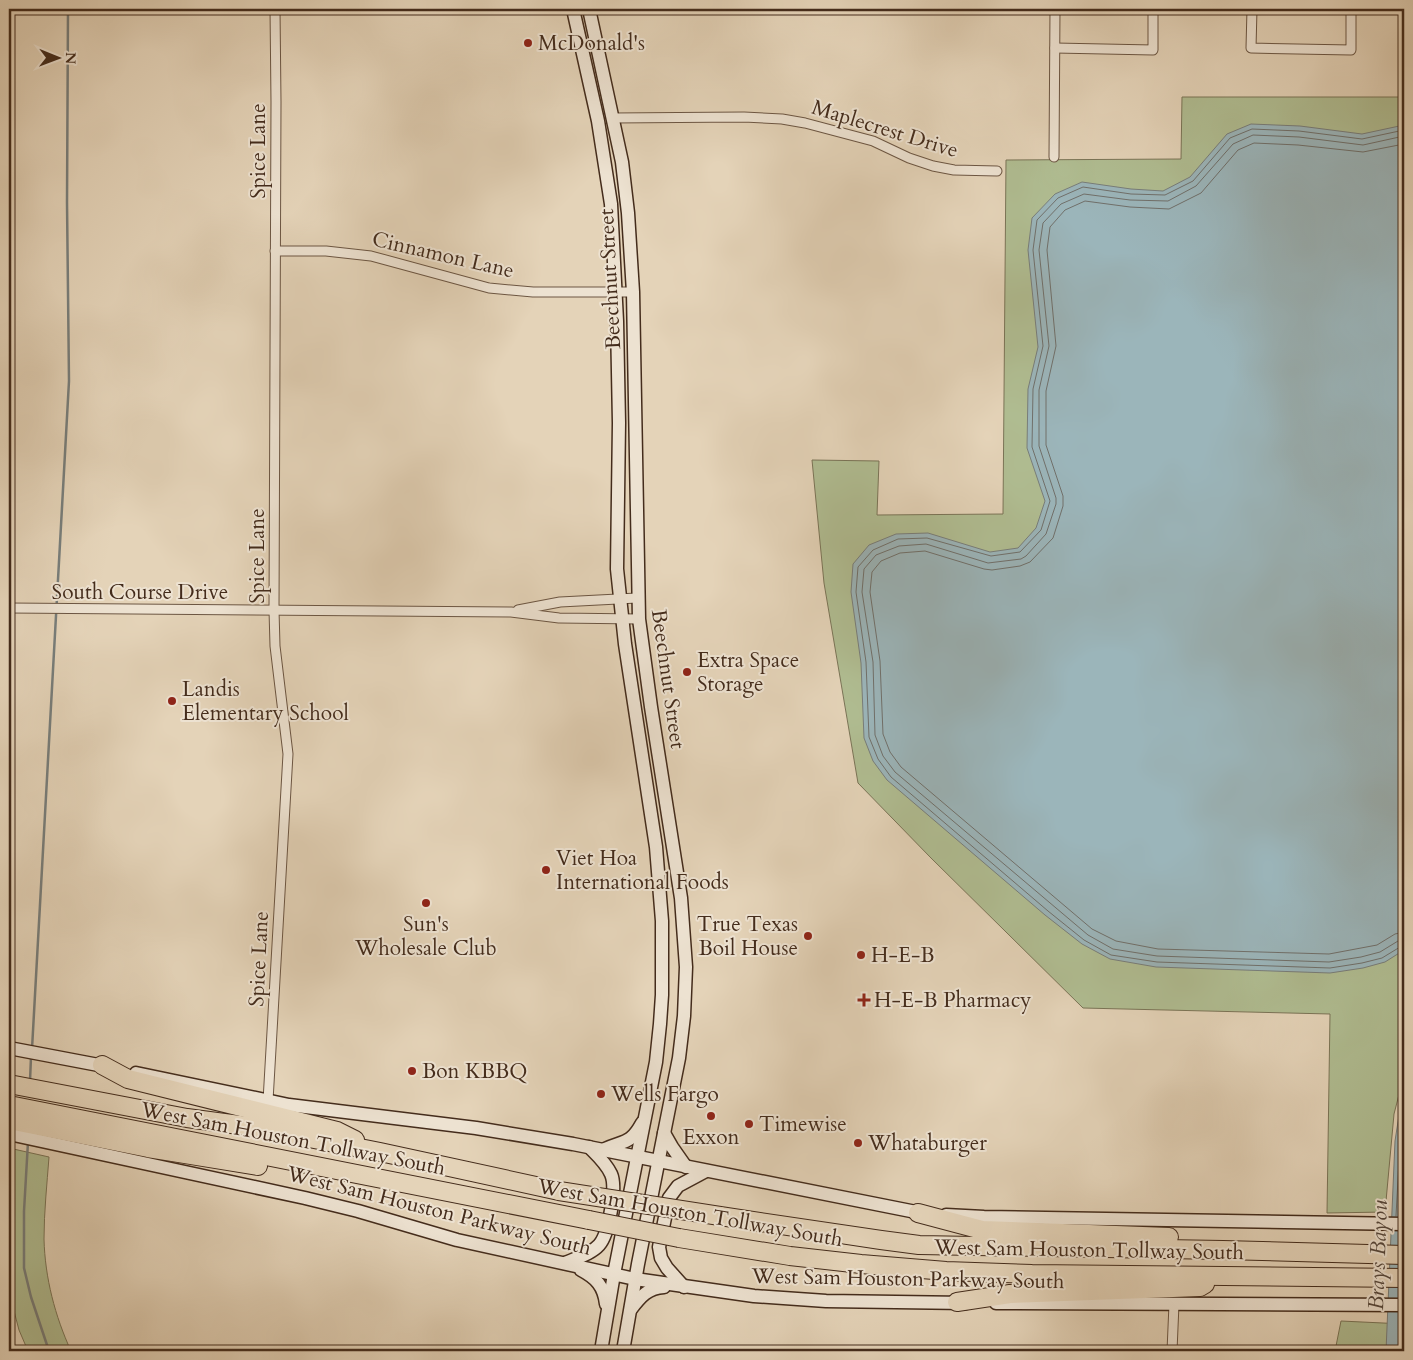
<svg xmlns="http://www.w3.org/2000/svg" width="1413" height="1360" viewBox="0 0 1413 1360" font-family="Cardo,serif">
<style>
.green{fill:#b0bd92;stroke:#7a7457}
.water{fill:#9bb5ba;stroke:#787e7b}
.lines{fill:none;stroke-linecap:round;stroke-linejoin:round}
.shore{stroke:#70706b;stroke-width:1}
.stream{stroke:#787e7b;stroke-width:2.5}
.minor-casing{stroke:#6c5643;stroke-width:11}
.secondary-casing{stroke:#442c1c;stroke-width:15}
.motorway-casing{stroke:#442c1c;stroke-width:20}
.minor{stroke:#ede2d1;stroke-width:9}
.secondary{stroke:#ede2d1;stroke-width:12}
.motorway{stroke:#e4d3b8;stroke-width:18}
.motorway-bridge-casing{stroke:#442c1c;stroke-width:20;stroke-linecap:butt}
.motorway-bridge{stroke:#e4d3b8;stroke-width:18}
.poi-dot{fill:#8f2418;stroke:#ede2d1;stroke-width:2}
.labels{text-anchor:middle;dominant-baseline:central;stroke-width:4;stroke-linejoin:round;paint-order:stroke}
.poi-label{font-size:21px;fill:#442c1c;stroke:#ede2d1;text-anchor:start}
.street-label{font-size:21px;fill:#442c1c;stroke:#ede2d1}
.water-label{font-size:22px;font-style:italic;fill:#55473c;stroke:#ede2d1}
</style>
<rect width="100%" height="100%" fill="#e4d3b8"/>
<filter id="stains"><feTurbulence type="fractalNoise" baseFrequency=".004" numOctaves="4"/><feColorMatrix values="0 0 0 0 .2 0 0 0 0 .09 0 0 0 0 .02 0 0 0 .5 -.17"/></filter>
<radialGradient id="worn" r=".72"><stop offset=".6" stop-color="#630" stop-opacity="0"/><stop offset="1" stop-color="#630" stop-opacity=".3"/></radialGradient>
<!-- green -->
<g class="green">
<polygon points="1182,97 1404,97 1404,1075 1394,1114 1385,1212 1327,1213 1330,1014 1083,1008 931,858 858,783 824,583 812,460 879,461 877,515 1003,514 1006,160 1181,159"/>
<path d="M 9,1148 L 49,1157 C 47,1184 44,1212 44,1239 C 45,1278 55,1316 71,1351 L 28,1351 L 19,1330 L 9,1292 Z"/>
<polygon points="1341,1321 1404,1324 1404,1351 1335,1351"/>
</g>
<!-- water -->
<g class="water">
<polygon points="1251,124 1300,126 1362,134 1404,125 1404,950 1385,962 1363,968 1330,973 1156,967 1110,959 1082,944 1045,915 887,780 873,761 864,738 861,663 851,592 853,564 869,545 896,534 928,533 990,552 1018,548 1036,528 1045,501 1027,448 1028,389 1038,347 1028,250 1032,218 1055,194 1082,182 1131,189 1163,191 1190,177 1227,134"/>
<polygon points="1404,1083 1404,1351 1386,1351 1395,1141"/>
</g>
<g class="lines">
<!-- shore -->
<g class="shore">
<polyline points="1404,130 1362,139 1299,131 1252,129 1230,138 1193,181 1165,195 1131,194 1083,187 1058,198 1037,220 1033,250 1043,346 1033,389 1032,447 1050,501 1041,530 1020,552 991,556 927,538 898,539 873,550 858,567 856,592 866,662 869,737 878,759 891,777 1048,911 1084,940 1111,955 1157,962 1330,968 1362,963 1382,958 1400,947 1404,946"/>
<polyline points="1404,136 1363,145 1299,137 1253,135 1233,144 1196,186 1168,201 1130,200 1084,194 1061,204 1043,223 1039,250 1049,346 1039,390 1039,446 1056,498 1056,504 1046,534 1026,556 1021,559 988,563 926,544 899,546 876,555 864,569 862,592 873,662 875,735 883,756 895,772 1088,935 1113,949 1157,956 1329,962 1361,957 1380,952 1398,941 1404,940"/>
<polyline points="1404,144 1363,152 1298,145 1254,143 1238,150 1201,193 1169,209 1130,207 1085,201 1065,210 1050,227 1047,250 1056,346 1046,391 1046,445 1063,496 1063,506 1053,538 1030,562 1020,566 992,570 984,569 925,551 900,553 881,561 872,572 870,592 880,661 883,734 890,752 901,767 1092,929 1116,941 1158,949 1329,954 1377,945 1395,934 1404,932"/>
<polyline points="1396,1216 1400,1142 1404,1109"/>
</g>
<!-- stream -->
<g class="stream">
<polyline points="32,1049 69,381 67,202 68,9"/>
<polyline points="30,1081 31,1057"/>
<polyline points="28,1142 24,1211 24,1268 31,1297 49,1351"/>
</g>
<defs>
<g id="minor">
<polyline points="1252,9 1251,48 1351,50 1351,9"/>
<polyline points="1055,48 1153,50 1153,9"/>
<polyline points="613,118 744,117 782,119 805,123 873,141 909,158 933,166 954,170 997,171"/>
<polyline points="1054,157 1055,9"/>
<polyline points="275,251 326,251 371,256 489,288 533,292 633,292"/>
<polyline points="9,608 511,612 559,618 639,619"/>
<polyline points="518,610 560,602 637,598"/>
<polyline points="268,1101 288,754 275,646 274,610 276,102 275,9"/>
<polyline points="1172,1351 1174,1304"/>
</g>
<g id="secondary">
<polyline points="573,9 598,121 611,204 617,321 619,423 617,569 625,644 656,847 662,921 662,995 660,1024 656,1062 614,1274 601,1351"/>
<polyline points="589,9 622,162 628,213 633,292 639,619 651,707 681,898 686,967 684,1016 679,1058 638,1264 623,1351"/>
<polyline points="9,1048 109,1067"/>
<polyline points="136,1073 289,1105 476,1128 573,1144 926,1214"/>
<polyline points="664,1133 672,1147 686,1167"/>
<polyline points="9,1134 305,1198 358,1211 457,1240 635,1279 754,1296 826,1301 966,1303"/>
<path d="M 605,1149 C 624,1140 630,1145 642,1123"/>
<polyline points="946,1215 984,1217 1404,1224"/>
<path d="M 565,1263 C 576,1258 591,1254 599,1245 C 609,1234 617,1187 611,1174 C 606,1163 597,1155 589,1147"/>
<path d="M 581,1270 C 596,1278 604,1286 606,1304"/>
<polyline points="684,1287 667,1268 661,1258 659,1247 669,1198 678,1186 706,1171"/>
<polyline points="996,1303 1404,1305"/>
<path d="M 631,1309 C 641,1296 648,1288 664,1287"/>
</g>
<g id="motorway">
<polyline points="102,1065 128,1079 337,1131 355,1140"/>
<polyline points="9,1084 187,1118 254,1127 380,1152 559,1191"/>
<polyline points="9,1105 589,1220"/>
<polyline points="9,1120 148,1148 258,1166"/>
<polyline points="918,1213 982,1230 1169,1237"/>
<polyline points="720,1216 881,1240 919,1245 1223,1250 1404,1255"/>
<polyline points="679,1238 790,1256 861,1264 946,1271 1032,1274 1404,1278"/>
<polyline points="957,1302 1010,1294 1200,1287 1205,1284"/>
</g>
</defs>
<!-- minor casing -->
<use href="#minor" class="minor-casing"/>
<!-- secondary casing -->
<use href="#secondary" class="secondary-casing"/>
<!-- motorway casing -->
<use href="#motorway" class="motorway-casing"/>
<!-- minor -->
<use href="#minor" class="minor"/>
<!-- secondary -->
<use href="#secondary" class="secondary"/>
<!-- motorway -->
<use href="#motorway" class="motorway"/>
<defs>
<g id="motorway-bridge">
<polyline points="559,1191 720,1216"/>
<polyline points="589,1220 679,1238"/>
</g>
</defs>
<!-- motorway-bridge casing -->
<use href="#motorway-bridge" class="motorway-bridge-casing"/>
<!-- motorway-bridge -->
<use href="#motorway-bridge" class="motorway-bridge"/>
</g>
<!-- markers -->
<g class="poi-dot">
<circle cx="528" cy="43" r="5"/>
<circle cx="687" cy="672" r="5"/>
<circle cx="172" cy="701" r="5"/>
<circle cx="546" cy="870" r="5"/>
<circle cx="426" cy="903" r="5"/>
<circle cx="808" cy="936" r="5"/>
<circle cx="861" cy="955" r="5"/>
<path d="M861.5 992.5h5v5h5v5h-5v5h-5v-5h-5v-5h5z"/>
<circle cx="412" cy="1071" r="5"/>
<circle cx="601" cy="1094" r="5"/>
<circle cx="711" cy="1116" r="5"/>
<circle cx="749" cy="1124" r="5"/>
<circle cx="858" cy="1143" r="5"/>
</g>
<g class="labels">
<!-- poi labels -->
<g class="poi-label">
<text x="538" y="43">McDonald's</text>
<text x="697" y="660">Extra Space<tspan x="697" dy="24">Storage</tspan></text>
<text x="182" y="689">Landis<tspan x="182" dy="24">Elementary School</tspan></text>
<text x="556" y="858">Viet Hoa<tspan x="556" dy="24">International Foods</tspan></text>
<text x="426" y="924" text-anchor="middle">Sun's<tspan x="426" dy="24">Wholesale Club</tspan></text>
<text x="798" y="924" text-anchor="end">True Texas<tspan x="798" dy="24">Boil House</tspan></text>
<text x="871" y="955">H-E-B</text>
<text x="874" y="1000">H-E-B Pharmacy</text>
<text x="422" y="1071">Bon KBBQ</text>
<text x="611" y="1094">Wells Fargo</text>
<text x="759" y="1124">Timewise</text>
<text x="711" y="1137" text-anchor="middle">Exxon</text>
<text x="868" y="1143">Whataburger</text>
</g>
<!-- street labels -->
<g class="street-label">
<text transform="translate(885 129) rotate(17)">Maplecrest Drive</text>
<text transform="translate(258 151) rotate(-90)">Spice Lane</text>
<text transform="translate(443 255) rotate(13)">Cinnamon Lane</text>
<text transform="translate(610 279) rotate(-93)">Beechnut Street</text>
<text transform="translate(257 556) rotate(-90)">Spice Lane</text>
<text x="140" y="592">South Course Drive</text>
<text transform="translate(668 679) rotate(82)">Beechnut Street</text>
<text transform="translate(259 959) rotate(-87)">Spice Lane</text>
<text transform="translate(293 1139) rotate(11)">West Sam Houston Tollway South</text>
<text transform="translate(439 1211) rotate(14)">West Sam Houston Parkway South</text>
<text transform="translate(690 1213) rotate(10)">West Sam Houston Tollway South</text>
<text transform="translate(1089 1250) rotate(1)">West Sam Houston Tollway South</text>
<text transform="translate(908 1279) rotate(1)">West Sam Houston Parkway South</text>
</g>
<!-- water labels -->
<g class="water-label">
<text transform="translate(1378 1255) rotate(-88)">Brays Bayou</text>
</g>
</g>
<!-- margin -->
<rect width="1413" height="1360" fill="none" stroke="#e4d3b8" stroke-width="30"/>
<rect x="10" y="10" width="1393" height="1340" fill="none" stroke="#442c1c" stroke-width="2.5"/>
<rect x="15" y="15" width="1383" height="1330" fill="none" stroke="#442c1c"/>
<!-- north arrow -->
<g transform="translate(58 58) rotate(91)" stroke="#ede2d1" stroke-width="4" paint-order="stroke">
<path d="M0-4L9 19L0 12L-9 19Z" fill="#442c1c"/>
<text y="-8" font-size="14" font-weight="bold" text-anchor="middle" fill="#442c1c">N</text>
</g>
<rect width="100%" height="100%" filter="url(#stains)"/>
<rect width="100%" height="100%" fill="url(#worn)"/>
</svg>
